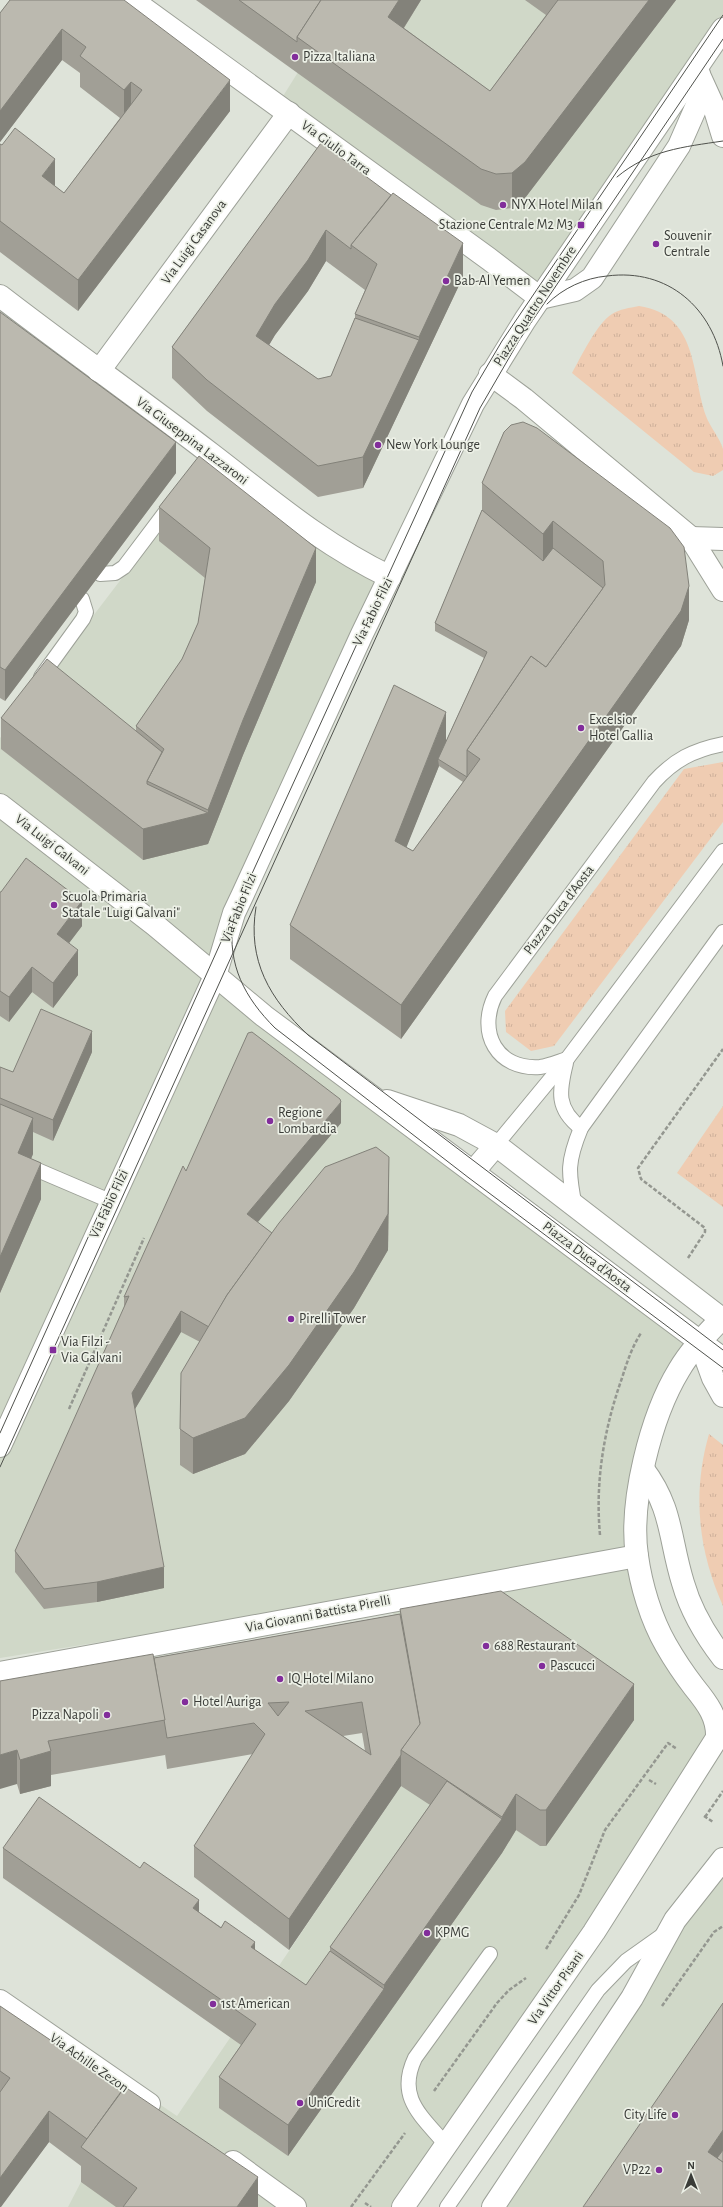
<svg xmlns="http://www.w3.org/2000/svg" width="723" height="2207" viewBox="0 0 723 2207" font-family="'Alegreya Sans',sans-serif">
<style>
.built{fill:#d0d8c8}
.grass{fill:url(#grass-tufts)}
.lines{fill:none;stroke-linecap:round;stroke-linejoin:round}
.service-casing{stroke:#9da198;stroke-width:16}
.minor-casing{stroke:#9da198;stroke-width:24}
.tertiary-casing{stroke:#9da198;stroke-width:24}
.path{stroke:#949790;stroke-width:2.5;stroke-dasharray:4 2;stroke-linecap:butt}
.service{stroke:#fff;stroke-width:14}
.minor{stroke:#fff;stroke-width:22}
.tertiary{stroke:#fff;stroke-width:22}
.tram{stroke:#50524d;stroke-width:1}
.wall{fill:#a19f96;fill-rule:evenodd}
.shaded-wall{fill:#83827a}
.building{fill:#bbb9af;stroke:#83827a;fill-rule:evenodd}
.poi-dot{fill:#822d9b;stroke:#ecf0e6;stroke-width:1.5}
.labels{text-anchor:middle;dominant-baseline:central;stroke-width:3.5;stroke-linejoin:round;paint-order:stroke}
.poi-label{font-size:14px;fill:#3a3c38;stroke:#ecf0e6;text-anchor:start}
.street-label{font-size:14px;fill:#3a3c38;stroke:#ecf0e6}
</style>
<defs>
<pattern id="grass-tufts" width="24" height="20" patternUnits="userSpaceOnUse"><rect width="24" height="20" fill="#efccb2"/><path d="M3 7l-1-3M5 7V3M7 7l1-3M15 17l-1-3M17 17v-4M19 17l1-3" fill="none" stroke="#ceb09a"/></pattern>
</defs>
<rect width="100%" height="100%" fill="#dee3d9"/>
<!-- built -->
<g class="built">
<polygon points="343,0 723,0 723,27 539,290 280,101"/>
<polygon points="212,460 384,578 206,978 695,1343 665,1383 629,1553 708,1724 698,1764 401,2207 68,2207 81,2182 140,2091 177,2116 420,1758 390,1596 0,1658 0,738"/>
<polygon points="723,1865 723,2207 497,2207"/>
</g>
<!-- grass -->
<g class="grass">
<path d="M 639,306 C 698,315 691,372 706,416 C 710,427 720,438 723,449 C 723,455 723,463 723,470 L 713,476 L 694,472 L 572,373 C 581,357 597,323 612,314 C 620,309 629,308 639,306 Z"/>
<polygon points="723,762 723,822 554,1046 531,1051 506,1032 505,1011 684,769"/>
<polygon points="723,1106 723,1207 677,1173"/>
<path d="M 709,1434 L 723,1445 L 723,1606 C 698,1550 692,1493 709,1434 Z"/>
</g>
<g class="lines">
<defs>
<g id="service">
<polyline points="100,574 115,573 124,567 170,506"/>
<polyline points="41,677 83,619 86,612 82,599"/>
<path d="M 567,1059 C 558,1062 549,1066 540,1067 C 497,1070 477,1033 495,996 L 654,782 C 674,760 693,750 723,744"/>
<path d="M 566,1063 C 559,1091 556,1109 581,1128"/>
<polyline points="496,1145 567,1059 723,851"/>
<polyline points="28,1166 110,1201"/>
<path d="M 575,1207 C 568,1172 567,1162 581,1128 L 723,932"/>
<path d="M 446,2145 C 422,2116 396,2098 415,2058 L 490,1954"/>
<polyline points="447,2207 598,1990 626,1961 664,1934"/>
</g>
<g id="minor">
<polyline points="132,0 489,259 540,298"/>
<polyline points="700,77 715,110 723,136"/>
<path d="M 0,296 C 70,350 141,400 211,454 C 271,500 320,543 390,577"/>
<polyline points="540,298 575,290 592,278 679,146 697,105 699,74"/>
<polyline points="99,371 289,113"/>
<polyline points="490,374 524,399 690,537 723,590"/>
<polyline points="691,538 723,539"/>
<polyline points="0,1446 215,976 234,913 243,894 362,634 473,404 525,320 723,29"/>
<polyline points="0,1673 637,1556"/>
<polyline points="0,2001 149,2104"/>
<polyline points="233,2162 295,2207"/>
</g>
<g id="tertiary">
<polyline points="0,805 155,925 264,1016 723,1359"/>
<polyline points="387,1101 459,1125 496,1145 723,1320"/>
<polyline points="473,1172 496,1145"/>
<polyline points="700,1342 713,1378 723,1396"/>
<path d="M 643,1469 C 673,1509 669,1538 683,1583 C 691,1611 706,1636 723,1658"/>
<path d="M 403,2207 L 594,1932 L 717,1738 C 718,1717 707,1703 694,1687 C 684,1674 674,1659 666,1645 C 651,1619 641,1585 637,1556 C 629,1502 651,1416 679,1370 C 690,1351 706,1335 721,1319"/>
<polyline points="493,2207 632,1998 675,1920 723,1859"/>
</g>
</defs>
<!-- service casing -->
<use href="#service" class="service-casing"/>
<!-- minor casing -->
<use href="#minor" class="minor-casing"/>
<!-- tertiary casing -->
<use href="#tertiary" class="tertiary-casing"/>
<!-- path -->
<g class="path">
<polyline points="688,1258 705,1232 705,1228 641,1179 638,1168 723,1049"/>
<polyline points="69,1409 144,1238"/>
<path d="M 600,1535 C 595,1481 604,1429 622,1378 C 627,1362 632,1347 641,1333"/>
<polyline points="649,1780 656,1784"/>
<polyline points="704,1816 713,1822"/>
<polyline points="705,1817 723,1791"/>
<polyline points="546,1949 579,1895 605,1830 668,1743 677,1749"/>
<polyline points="662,2006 714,1932 723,1926"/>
<polyline points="434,2091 497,2003 509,1990 526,1978"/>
<polyline points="365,2203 371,2207"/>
<polyline points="351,2207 405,2133"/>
</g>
<!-- service -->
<use href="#service" class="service"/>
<!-- minor -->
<use href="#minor" class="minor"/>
<!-- tertiary -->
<use href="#tertiary" class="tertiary"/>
<!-- tram -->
<g class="tram">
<path d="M 617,177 C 649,150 683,147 723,141"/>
<path d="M 547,304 C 563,288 585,278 607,276 C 668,268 713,308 723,366"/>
<path d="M 256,907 C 247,961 270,999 308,1035 L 723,1350"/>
<path d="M 233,921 C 227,965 245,998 275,1028 L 469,1178 L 723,1368"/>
<polyline points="0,1433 234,913 472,392 502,341 723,15"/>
<polyline points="0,1467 480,408 520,339 723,39"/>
</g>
</g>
<!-- wall -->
<g class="wall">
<polygon points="10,0 230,111 78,311 0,252 0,144 64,193 120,118 80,87 80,73 62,60 0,142 0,13"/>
<polygon points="196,0 421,0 404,28 490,91 546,15 525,0 676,0 525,198 512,208 496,210 481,205"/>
<path d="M 321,143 L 463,277 L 363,488 L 318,497 L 207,411 L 172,378 L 172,347 ZM 326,261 L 365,290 L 355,314 L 355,318 L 331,376 L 318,379 L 269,345 L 275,335 L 308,291 Z"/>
<polygon points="0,312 176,473 5,701 0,698"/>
<path d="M 504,432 L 689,620 L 681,646 L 401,1039 L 290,959 L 290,925 L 446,741 L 484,658 L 435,631 L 435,623 L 482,510 L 482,483 ZM 439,766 L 463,782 L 413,851 L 406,847 Z"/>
<polygon points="159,507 316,582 243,755 208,844 143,860 1,749 1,718 136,731 136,726 182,659 198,623 205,578 159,541"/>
<polygon points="0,892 82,926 69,943 78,975 53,1008 32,992 9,1022 0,1016"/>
<polygon points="92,1052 53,1141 33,1132 33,1154 31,1159 41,1199 0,1293 0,1067 13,1072"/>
<polygon points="341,1123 257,1222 272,1233 389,1193 388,1250 354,1308 289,1401 245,1454 193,1474 180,1465 180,1429 200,1342 181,1332 135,1409 164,1588 97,1602 44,1609 15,1572 15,1551 124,1309 124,1297 186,1171"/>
<path d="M 400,1609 L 634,1720 L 546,1846 L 540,1846 L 516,1830 L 502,1853 L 288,2156 L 219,2108 L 219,2077 L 241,2045 L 3,1878 L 3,1848 L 199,1912 L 306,1985 L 330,1951 L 330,1947 L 430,1805 L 401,1786 L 289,1950 L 194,1877 L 194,1846 L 253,1754 L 167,1769 L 165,1754 L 165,1755 L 51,1775 L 51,1786 L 20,1794 L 17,1784 L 0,1681 L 154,1658 L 400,1614 ZM 362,1733 L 365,1751 L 343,1736 Z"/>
<polygon points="0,2006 258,2207 116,2207 81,2182 81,2166 49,2142 0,2207"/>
</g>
<!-- shaded-wall -->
<g class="shaded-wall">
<polygon points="399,0 421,0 388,53 388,17"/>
<polygon points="649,0 676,0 525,198 512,208 512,173"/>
<polygon points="62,29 62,60 0,142 0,111"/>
<polygon points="230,80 230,111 78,311 78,280"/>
<polygon points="131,82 131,113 124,121 124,90"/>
<polygon points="55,159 55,190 42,176"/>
<polygon points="326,230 326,261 308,291 275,335 256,367 256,336 275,304"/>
<polygon points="463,243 463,277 363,488 363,457 419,340 419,337"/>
<polygon points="176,442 176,473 5,701 5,670"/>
<polygon points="553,521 553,556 543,568 543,534"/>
<polygon points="316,548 316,582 243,755 208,844 208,810 243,720"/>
<polygon points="689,586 689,620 681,646 401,1039 401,1005"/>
<polygon points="446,712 446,747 438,759 439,766 395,876 395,841"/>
<polygon points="208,813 208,844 143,860 143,829"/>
<polygon points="82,901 82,926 57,959 57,934"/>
<polygon points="78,950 78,975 53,1008 53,983"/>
<polygon points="32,967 32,992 9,1022 9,997"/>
<polygon points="92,1031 92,1052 53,1141 53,1120"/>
<polygon points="341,1102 341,1123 247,1235 247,1214"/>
<polygon points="33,1118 33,1154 18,1189 18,1153"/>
<polygon points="389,1157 388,1250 354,1308 289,1401 245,1454 193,1474 193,1438"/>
<polygon points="41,1163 41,1199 0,1293 0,1257"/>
<polygon points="181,1311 181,1332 132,1414 132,1393"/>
<polygon points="164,1567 164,1588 97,1602 97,1582"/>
<polygon points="634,1684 634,1720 546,1846 546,1810"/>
<polygon points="17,1750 17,1784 0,1789 0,1755"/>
<polygon points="51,1751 51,1786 20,1794 20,1760"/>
<polygon points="401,1755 401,1786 289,1950 289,1919"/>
<polygon points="516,1794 516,1830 502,1853 288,2156 288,2125 384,1989 384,1985 502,1819 502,1817"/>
<polygon points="199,1900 199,1931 193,1908"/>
<polygon points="255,1942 255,1973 251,1947"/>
<polygon points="49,2111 49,2142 1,2207 0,2207 0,2178"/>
<polygon points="723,2130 723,2164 708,2152"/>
<polygon points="258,2177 258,2207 237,2207"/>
</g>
<!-- building -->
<g class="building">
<polygon points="10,0 124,0 230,80 78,280 0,221 0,144 2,145 15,128 55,159 42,176 64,193 142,90 131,82 124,90 80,56 86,47 62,29 0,111 0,13"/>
<polygon points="239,0 321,0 297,37 297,42"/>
<polygon points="321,0 399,0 388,17 490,91 558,0 649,0 525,162 512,173 496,174 481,169 297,37"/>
<polygon points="321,143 391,195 351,245 351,249 326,230 308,260 275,304 256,336 318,379 331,376 355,318 419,340 363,457 318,466 207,380 172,347"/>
<polygon points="393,193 463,243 419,337 355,314 377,264 351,245"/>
<polygon points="0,312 176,442 5,670 0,667"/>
<polygon points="523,422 537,428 670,528 684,547 689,586 681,611 401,1005 290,925 394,685 446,712 395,841 413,851 480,759 467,750 531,656 546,667 605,585 603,561 553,521 543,534 482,483 504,432 511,425"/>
<polygon points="199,456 316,548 243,720 208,810 147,781 164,749 136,726 182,659 198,623 210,548 159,507"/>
<polygon points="482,510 543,561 553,548 603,588 546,667 531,656 467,750 467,777 438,759 487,652 435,623"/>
<polygon points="47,659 162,752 147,781 147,784 208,813 143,829 1,718"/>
<polygon points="26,858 82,901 57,934 78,950 53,983 32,967 9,997 0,991 0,892 1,892"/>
<polygon points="41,1009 92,1031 53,1120 0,1098 0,1067 13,1072"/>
<polygon points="252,1032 340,1099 341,1102 247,1214 272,1233 227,1295 209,1327 181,1311 132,1393 164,1567 97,1582 44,1589 15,1551 129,1296 124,1297 183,1166 186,1171 248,1033"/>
<polygon points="0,1104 33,1118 18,1153 41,1163 0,1257"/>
<polygon points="376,1147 389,1157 388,1214 354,1272 289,1365 245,1418 193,1438 180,1429 181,1373 227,1295 279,1223 325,1167"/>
<polygon points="501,1591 634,1684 546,1810 540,1810 516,1794 502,1817 401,1750 420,1723 400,1609"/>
<path d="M 400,1614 L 420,1724 L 401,1750 L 401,1755 L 289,1919 L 194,1846 L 265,1734 L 254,1723 L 167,1738 L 154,1658 ZM 289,1702 L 278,1716 L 268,1703 ZM 362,1702 L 371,1755 L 305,1711 Z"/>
<polygon points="153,1654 165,1720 48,1741 51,1751 20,1760 17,1750 0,1755 0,1681"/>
<polygon points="447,1781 502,1819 384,1985 330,1947"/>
<polygon points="39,1797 140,1868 144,1862 199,1900 193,1908 221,1928 225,1921 255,1942 251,1947 306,1985 330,1951 384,1989 288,2125 219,2077 256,2024 3,1848"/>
<polygon points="723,2003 723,2130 708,2152 723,2162 723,2207 583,2207"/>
<polygon points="0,2006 123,2089 87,2139 49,2111 0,2178 0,2092 10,2078 0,2071"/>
<polygon points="125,2087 258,2177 237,2207 123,2207 137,2188 81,2147"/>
<polygon points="723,2150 723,2162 717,2158"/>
</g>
<!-- markers -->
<g class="poi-dot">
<circle cx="295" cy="57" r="4"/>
<circle cx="503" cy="205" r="4"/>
<rect x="577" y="221" width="8" height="8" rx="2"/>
<circle cx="656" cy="244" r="4"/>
<circle cx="446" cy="281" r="4"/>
<circle cx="378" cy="445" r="4"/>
<circle cx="581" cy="728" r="4"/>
<circle cx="54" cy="905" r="4"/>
<circle cx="270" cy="1121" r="4"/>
<circle cx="291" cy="1319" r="4"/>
<rect x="49" y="1346" width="8" height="8" rx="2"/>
<circle cx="486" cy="1646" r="4"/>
<circle cx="542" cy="1666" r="4"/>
<circle cx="280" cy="1679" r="4"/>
<circle cx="185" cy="1702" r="4"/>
<circle cx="107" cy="1715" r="4"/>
<circle cx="427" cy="1933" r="4"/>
<circle cx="213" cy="2004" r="4"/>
<circle cx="300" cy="2103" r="4"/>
<circle cx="675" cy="2115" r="4"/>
<circle cx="659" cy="2170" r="4"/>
</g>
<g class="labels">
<!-- poi labels -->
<g class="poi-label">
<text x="303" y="57">Pizza Italiana</text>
<text x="511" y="205">NYX Hotel Milan</text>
<text x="573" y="225" text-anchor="end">Stazione Centrale M2 M3</text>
<text x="664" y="236">Souvenir<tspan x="664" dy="16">Centrale</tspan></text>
<text x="454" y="281">Bab-Al Yemen</text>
<text x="386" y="445">New York Lounge</text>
<text x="589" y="720">Excelsior<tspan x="589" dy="16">Hotel Gallia</tspan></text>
<text x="62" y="897">Scuola Primaria<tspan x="62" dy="16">Statale "Luigi Galvani"</tspan></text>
<text x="278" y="1113">Regione<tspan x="278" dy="16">Lombardia</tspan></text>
<text x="299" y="1319">Pirelli Tower</text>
<text x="61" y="1342">Via Filzi -<tspan x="61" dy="16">Via Galvani</tspan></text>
<text x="494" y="1646">688 Restaurant</text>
<text x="550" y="1666">Pascucci</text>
<text x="288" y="1679">IQ Hotel Milano</text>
<text x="193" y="1702">Hotel Auriga</text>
<text x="99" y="1715" text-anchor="end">Pizza Napoli</text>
<text x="435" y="1933">KPMG</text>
<text x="221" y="2004">1st American</text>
<text x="308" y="2103">UniCredit</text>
<text x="667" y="2115" text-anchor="end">City Life</text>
<text x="651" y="2170" text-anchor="end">VP22</text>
</g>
<!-- street labels -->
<g class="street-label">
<text transform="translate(336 148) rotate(36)">Via Giulio Tarra</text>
<text transform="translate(194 242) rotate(-54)">Via Luigi Casanova</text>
<text transform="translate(535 306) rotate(-57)">Piazza Quattro Novembre</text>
<text transform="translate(192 441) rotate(37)">Via Giuseppina Lazzaroni</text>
<text transform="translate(373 612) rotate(-64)">Via Fabio Filzi</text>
<text transform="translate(52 845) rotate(38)">Via Luigi Galvani</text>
<text transform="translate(239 908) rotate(-68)">Via Fabio Filzi</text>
<text transform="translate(559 910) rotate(-53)">Piazza Duca d'Aosta</text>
<text transform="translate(109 1204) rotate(-65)">Via Fabio Filzi</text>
<text transform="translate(587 1257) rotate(37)">Piazza Duca d'Aosta</text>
<text transform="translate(318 1614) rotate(-11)">Via Giovanni Battista Pirelli</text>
<text transform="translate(556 1988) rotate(-55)">Via Vittor Pisani</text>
<text transform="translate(89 2063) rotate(35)">Via Achille Zezon</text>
</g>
</g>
<!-- north arrow -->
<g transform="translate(691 2175)" stroke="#ecf0e6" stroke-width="3" paint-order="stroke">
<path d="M0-3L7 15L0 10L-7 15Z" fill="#3a3c38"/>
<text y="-6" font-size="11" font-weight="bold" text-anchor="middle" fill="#3a3c38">N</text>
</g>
</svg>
